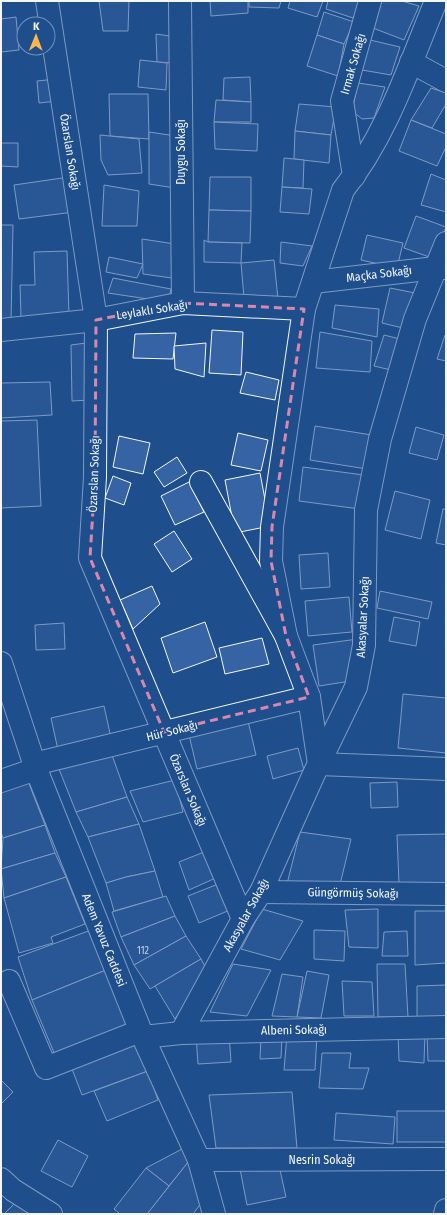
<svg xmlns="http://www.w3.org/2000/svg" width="447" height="1215" viewBox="0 0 447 1215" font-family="'Fira Sans Condensed',sans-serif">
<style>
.building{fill:#3563a3;stroke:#f2f6ff}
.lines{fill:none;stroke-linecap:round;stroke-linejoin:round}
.minor-casing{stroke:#f2f6ff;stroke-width:24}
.major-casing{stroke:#f2f6ff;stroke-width:24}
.minor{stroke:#1f4e8c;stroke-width:22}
.major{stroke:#1f4e8c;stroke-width:22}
.marked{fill:none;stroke:#da87ad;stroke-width:3;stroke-dasharray:8 5;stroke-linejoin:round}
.labels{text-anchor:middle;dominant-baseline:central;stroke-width:3;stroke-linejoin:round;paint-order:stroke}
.number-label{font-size:10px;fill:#c3d1e8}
.street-label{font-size:12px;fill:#f2f6ff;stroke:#1f4e8c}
</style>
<rect width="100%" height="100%" fill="#1f4e8c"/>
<!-- building -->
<g class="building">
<polygon points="99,1 129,1 128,31 103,31"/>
<polygon points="210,1 248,1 248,13 211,16"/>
<polygon points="249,1 281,1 279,8 249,7"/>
<polygon points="290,1 323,1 317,17 288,8"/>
<polygon points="328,1 363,1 353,18 326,9"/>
<polygon points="382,1 402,1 419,6 404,40 373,28"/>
<polygon points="324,12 354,22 344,44 317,35"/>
<polygon points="16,17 19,50 1,52 1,19"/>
<polygon points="156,34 176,37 175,63 157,62"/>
<polygon points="317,35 344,44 338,76 307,66"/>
<polygon points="370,40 400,47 391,75 362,70"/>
<polygon points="140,60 167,63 166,90 138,87"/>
<polygon points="250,77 251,102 223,100 224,78"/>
<polygon points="56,79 57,101 39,103 37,81"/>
<polygon points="358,83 385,87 374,118 362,119 352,111"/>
<polygon points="431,88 446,93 446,104 432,128 411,120"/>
<polygon points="109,94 148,94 149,139 110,136"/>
<polygon points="216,100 251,102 251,122 214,122"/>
<polygon points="299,104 336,107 331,135 295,131"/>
<polygon points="411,120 446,134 446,147 437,166 399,151"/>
<polygon points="214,122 258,124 257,151 215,149"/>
<polygon points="295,131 331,135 329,163 294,159"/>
<polygon points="149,132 176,136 175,188 149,184"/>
<polygon points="100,135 139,139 142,173 108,175 101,160"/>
<polygon points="1,143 18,143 18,167 1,166"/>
<polygon points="284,158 304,160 303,188 282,187"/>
<polygon points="431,174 446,180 446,212 421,205"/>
<polygon points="69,177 74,212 19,219 14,185"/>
<polygon points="210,177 251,177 251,211 209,210"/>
<polygon points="104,185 139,191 137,226 102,226"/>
<polygon points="282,187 312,189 309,214 280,212"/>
<polygon points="209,210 251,211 250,243 208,242"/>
<polygon points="416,216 446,227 435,259 404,248"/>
<polygon points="1,225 13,225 11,322 1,322"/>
<polygon points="367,235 403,243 397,268 361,260"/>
<polygon points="142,239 175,244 172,278 143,274"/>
<polygon points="204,240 208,242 242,243 241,263 204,262"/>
<polygon points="281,242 312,246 303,266 280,263"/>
<polygon points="67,251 69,316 21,317 20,285 35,285 34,252"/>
<polygon points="109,257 143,264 137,278 106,272"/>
<polygon points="274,260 278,299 244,298 241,263"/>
<polygon points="113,278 171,289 168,302 108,293"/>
<polygon points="390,288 420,294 407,329 382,323"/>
<polygon points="335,305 379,309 377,337 332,328"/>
<polygon points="212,330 243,332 241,375 209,373"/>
<polygon points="320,332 372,341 370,372 316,368"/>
<polygon points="176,333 173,359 133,358 135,334"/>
<polygon points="384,335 404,340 395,371 374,366"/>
<polygon points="445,335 446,336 446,361 437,359"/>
<polygon points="86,343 90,400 72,401 71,345"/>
<polygon points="206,343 204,377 175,369 174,346"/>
<polygon points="246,372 279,380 275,400 240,393"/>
<polygon points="50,382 52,415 1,418 1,383"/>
<polygon points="37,420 41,506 1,508 1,421"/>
<polygon points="315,426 372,435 367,469 310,460"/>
<polygon points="416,427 444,435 437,460 409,453"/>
<polygon points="238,433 268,440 261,471 231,465"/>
<polygon points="119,436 150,443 143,474 113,467"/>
<polygon points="177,457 187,473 164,487 154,472"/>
<polygon points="303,467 364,475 360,509 299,501"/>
<polygon points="260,473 270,526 235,533 225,480"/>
<polygon points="113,476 131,483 124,505 105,498"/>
<polygon points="189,482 204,512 175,525 161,496"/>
<polygon points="395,491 430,500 421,539 385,530"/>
<polygon points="443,509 446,509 446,545 436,543"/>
<polygon points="174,531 192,559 172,572 154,544"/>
<polygon points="328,553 330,587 301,589 299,555"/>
<polygon points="152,586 160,604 133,629 120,600"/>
<polygon points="380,591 432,602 428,619 377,608"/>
<polygon points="349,597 352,632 308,636 305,601"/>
<polygon points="394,617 420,622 416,646 389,641"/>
<polygon points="205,622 217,657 173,673 161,638"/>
<polygon points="64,623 65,649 36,650 35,625"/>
<polygon points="262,638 269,664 225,674 219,648"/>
<polygon points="358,639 351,681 319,686 313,645"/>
<polygon points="403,694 446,698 446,753 398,748"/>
<polygon points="104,706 111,738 58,750 51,718"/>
<polygon points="248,721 256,755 197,769 189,735"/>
<polygon points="298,748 304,770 273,779 267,756"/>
<polygon points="112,755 127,797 76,812 59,769"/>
<polygon points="175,780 183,812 143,822 130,791"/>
<polygon points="28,781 45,825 3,838 1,832 1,792"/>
<polygon points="397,782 398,807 371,808 370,783"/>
<polygon points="127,797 139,824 88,837 76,812"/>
<polygon points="139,824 155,871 126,877 106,883 88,837"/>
<polygon points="45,825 55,853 1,869 3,838"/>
<polygon points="300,832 351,839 338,893 287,884"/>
<polygon points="446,834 446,884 399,884 397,835"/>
<polygon points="209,850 220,876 189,890 179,862"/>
<polygon points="55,853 66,877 4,898 1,869"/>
<polygon points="155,871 163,897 114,911 106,883 126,877"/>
<polygon points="66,877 85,924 51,937 53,943 19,953 4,898"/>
<polygon points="218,884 230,910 199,923 188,896"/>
<polygon points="166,896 175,916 121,937 112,912"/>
<polygon points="262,909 303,921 280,960 241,949"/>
<polygon points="378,909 378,948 349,947 345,910"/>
<polygon points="415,911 446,911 446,963 415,965"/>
<polygon points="175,916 186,936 134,965 121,937"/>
<polygon points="91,930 106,970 32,1000 18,957"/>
<polygon points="314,930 345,931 344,961 314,959"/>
<polygon points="407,931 408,956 382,956 384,932"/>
<polygon points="186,936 201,959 150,989 134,965"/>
<polygon points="201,959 207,970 175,1019 155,986"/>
<polygon points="233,964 271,970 247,1016 210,1012"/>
<polygon points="377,964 405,964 408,1017 378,1017"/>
<polygon points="106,970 128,1025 55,1055 32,1000"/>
<polygon points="307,971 329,975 321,1018 297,1017"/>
<polygon points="282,974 303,977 297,1017 272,1016"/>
<polygon points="342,981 372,982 374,1016 344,1016"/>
<polygon points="446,985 446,1018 417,1019 417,986"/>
<polygon points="229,1033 231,1062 198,1064 196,1035"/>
<polygon points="425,1033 424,1063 399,1061 398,1034"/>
<polygon points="427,1034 446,1034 446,1061 428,1061"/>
<polygon points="287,1035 317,1035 315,1070 284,1070"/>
<polygon points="261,1036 282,1036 281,1058 260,1059"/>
<polygon points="138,1042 148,1071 82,1095 72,1069"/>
<polygon points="322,1053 351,1053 349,1068 369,1068 363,1089 319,1088"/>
<polygon points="148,1071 158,1100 107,1121 94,1091"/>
<polygon points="1,1080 13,1092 1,1104"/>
<polygon points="292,1092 297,1148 216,1148 209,1095"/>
<rect x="397" y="1111" width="49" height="31"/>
<polygon points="336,1113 395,1117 393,1144 334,1140"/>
<polygon points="58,1140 88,1156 72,1187 41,1171"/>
<polygon points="182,1149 189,1161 169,1186 146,1168"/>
<polygon points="189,1161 202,1202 193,1214 147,1214"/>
<polygon points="278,1161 286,1197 247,1205 240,1169"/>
<polygon points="146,1168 169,1186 147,1214 120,1214 114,1209"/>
<polygon points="19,1199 35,1214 4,1214"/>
</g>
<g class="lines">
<defs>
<g id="minor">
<polyline points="47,1 96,320 95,477 90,558 243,919"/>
<polyline points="180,1 183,303"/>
<polyline points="411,62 446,81"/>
<polyline points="354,176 342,101 370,1"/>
<polyline points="313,282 436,268 446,268"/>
<polyline points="1,330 96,320 183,303 304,309"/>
<polyline points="201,482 286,636 309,697 319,764 446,769"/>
<path d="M 286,636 L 271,561 L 272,527 L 304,309 L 343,190 C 387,135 409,66 436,1"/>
<polyline points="34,764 309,697"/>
<polyline points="1,781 36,769"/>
<polyline points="261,892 446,894"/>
<polyline points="9,981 46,1068 140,1031"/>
<polyline points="181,1033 243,919 261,892 313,776 356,687 364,645 366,510 380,439 415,319 446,243"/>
<polyline points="143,1037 181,1033 446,1027"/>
<polyline points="199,1160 446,1159"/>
<polyline points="1,1179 13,1190 51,1214"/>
<polyline points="445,1214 446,1210"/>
</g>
<polyline id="major" points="1,663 36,769 143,1037 199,1160 214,1214"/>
</defs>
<!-- minor casing -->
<use href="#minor" class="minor-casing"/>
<!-- major casing -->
<use href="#major" class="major-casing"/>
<!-- minor -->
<use href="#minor" class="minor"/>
<!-- major -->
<use href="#major" class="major"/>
</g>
<!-- marked area -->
<path d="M0 0H447V1215H0ZM 183,303 L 304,309 L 272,527 L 271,561 L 286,636 L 309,697 L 164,732 L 90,558 L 95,477 L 96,320 Z" fill="#1f4e8c" fill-opacity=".55" fill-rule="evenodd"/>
<path class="marked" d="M 183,303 L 304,309 L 272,527 L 271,561 L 286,636 L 309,697 L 164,732 L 90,558 L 95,477 L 96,320 Z"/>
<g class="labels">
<!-- number labels -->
<g class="number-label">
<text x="143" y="951">112</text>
</g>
<!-- street labels -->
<g class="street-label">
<text transform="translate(353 64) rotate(-74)">Irmak Sokağı</text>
<text transform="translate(70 152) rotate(81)">Özarslan Sokağı</text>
<text transform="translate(181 152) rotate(-90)">Duygu Sokağı</text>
<text transform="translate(379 274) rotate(-7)">Maçka Sokağı</text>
<text transform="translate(152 310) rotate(-9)">Leylaklı Sokağı</text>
<text transform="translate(94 474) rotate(-88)">Özarslan Sokağı</text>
<text transform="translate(363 617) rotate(-87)">Akasyalar Sokağı</text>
<text transform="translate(172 731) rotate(-14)">Hür Sokağı</text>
<text transform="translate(188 790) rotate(67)">Özarslan Sokağı</text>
<text transform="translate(353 893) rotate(1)">Güngörmüş Sokağı</text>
<text transform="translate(246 915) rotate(-61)">Akasyalar Sokağı</text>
<text transform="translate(104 940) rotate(68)">Adem Yavuz Caddesi</text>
<text transform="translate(294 1030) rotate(-1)">Albeni Sokağı</text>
<text x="322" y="1160">Nesrin Sokağı</text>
</g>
</g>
<!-- border -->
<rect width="447" height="1215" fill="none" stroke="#f2f6ff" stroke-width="4"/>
<!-- north arrow -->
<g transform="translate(36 36) rotate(1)"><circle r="19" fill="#1f4e8c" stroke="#7391ba"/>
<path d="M0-3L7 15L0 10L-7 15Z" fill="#ffb74d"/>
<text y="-6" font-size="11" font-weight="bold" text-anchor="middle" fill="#f2f6ff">K</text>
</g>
</svg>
